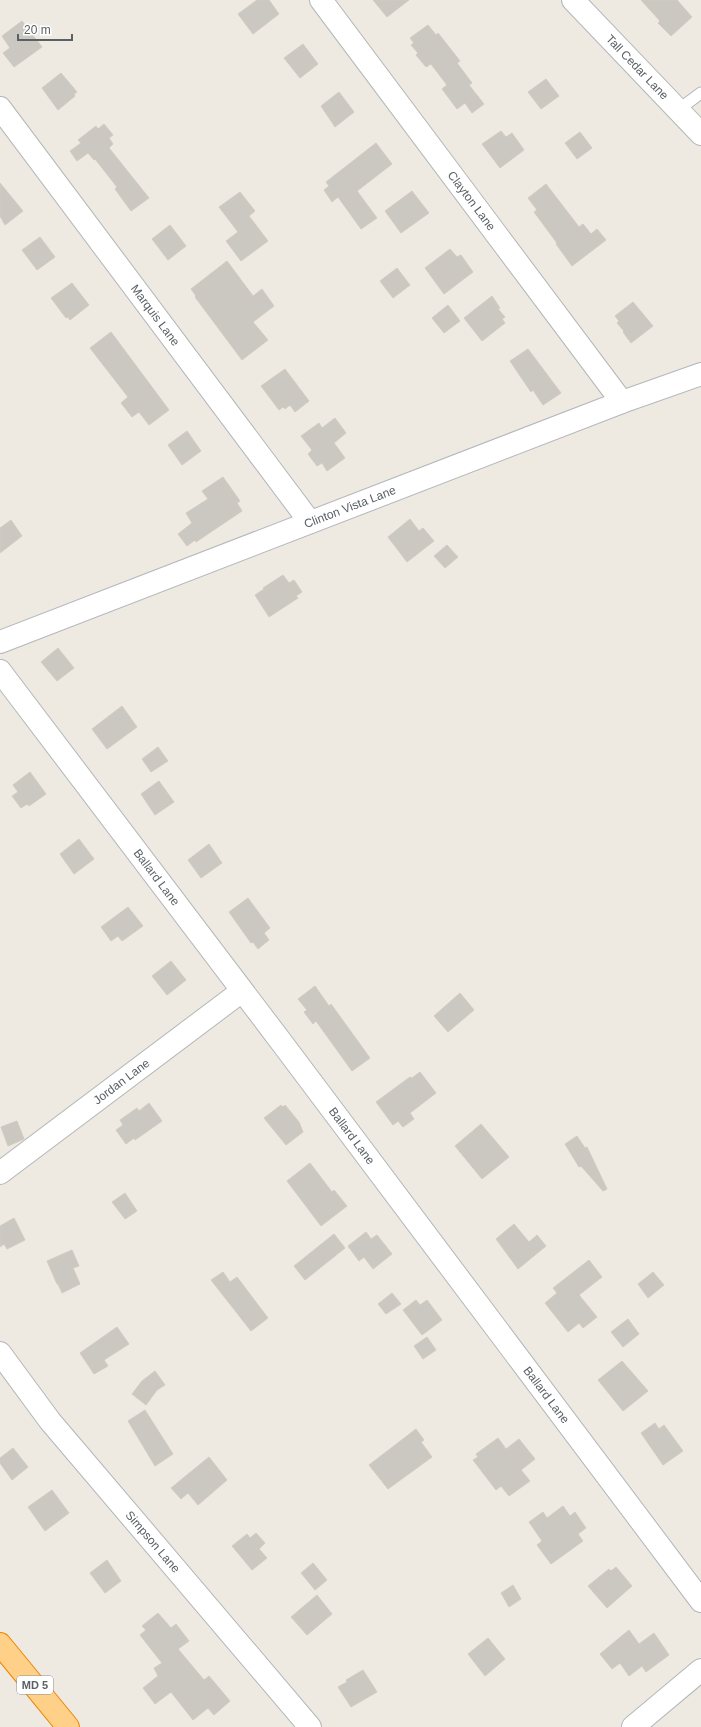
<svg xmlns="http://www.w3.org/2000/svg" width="701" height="1727" viewBox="0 0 701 1727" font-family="Arial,sans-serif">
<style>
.building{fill:#cbc7c1;stroke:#d3cbc0}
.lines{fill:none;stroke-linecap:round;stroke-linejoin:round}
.service-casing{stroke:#b3b6ba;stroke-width:13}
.minor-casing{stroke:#b3b6ba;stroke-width:24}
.motorway-casing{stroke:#f08300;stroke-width:24}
.service{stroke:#fff;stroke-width:11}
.minor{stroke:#fff;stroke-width:22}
.motorway{stroke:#ffd088;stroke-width:22}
.labels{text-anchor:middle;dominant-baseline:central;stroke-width:4;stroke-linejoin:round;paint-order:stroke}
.shield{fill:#fff;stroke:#8c9092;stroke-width:1}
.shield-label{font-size:11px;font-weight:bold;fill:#5a6064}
.street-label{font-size:12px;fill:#5a6064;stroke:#fff}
</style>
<rect width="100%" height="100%" fill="#eeeae2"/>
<!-- building -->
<g class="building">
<polygon points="257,0 269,0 279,14 253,34 238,14"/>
<polygon points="373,0 409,0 387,17"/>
<polygon points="641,0 677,0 692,17 671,36 658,23 660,21"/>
<polygon points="22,21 42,47 14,67 3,53 10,48 2,36"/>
<polygon points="428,25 436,35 438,33 460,61 457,63 472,83 469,85 484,104 472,113 465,103 457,109 442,89 447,85 431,64 426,67 416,55 418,53 411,45 414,43 410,38"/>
<polygon points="303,44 318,64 300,78 284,58"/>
<polygon points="61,73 77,92 74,94 75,96 58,110 42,88"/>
<polygon points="546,79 559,96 541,109 528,92"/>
<polygon points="339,92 354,112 335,127 321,106"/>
<polygon points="104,124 113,135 109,138 113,144 109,148 149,198 131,211 115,189 117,187 95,159 94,160 88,153 77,161 70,151 81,143 78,140 96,126 98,129"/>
<polygon points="501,131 506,137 512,133 524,150 500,168 482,144"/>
<polygon points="580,132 592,148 577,159 565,143"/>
<polygon points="376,143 392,164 357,191 377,218 361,229 338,197 332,202 324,190 329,186 326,182"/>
<polygon points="0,183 23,211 5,225 0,216"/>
<polygon points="546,184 579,227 583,224 591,234 597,229 606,240 572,266 556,244 557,243 534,212 537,210 528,198"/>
<polygon points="412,191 429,213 401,233 385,211"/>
<polygon points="240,192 255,211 249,216 268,241 241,261 226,241 238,232 219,207"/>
<polygon points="170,225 186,246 168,260 152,239"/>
<polygon points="40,237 55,257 37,270 22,250"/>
<polygon points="450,249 457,257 461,255 473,272 444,294 425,268"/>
<polygon points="227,261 253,296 262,289 274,306 253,322 268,340 242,360 195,297 196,296 191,289"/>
<polygon points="397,268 410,285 393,298 380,281"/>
<polygon points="72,283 89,305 70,320 68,317 66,318 51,298"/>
<polygon points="492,296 500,308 498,309 505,317 502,319 505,323 482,341 464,318"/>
<polygon points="633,302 653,326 631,343 623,332 624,331 617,323 619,321 615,316"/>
<polygon points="448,305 460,321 444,333 432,318"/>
<polygon points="111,332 169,410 149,425 139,412 132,417 121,403 128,397 90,348"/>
<polygon points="528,349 561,393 543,405 533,390 531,392 510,361"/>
<polygon points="285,369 309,401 295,412 290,405 285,409 283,407 279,410 261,386"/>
<polygon points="335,418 346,433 334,443 345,458 327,471 322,463 317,466 308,454 312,450 301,436 319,423 322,428"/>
<polygon points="187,431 201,451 182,465 168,445"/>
<polygon points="223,477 240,501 237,503 242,511 196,542 195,540 187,546 178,534 192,523 186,513 208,499 202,491"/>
<polygon points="410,519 419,531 423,528 434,541 407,562 388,537"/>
<polygon points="11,520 22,536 0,553 0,528"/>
<polygon points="447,545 458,557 445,568 434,556"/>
<polygon points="283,575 289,583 294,580 302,592 296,596 298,598 269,617 255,595 264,589 263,588"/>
<polygon points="58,648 74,668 57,681 41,662"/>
<polygon points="122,706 137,727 107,749 92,729"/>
<polygon points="158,747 168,761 151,772 142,759"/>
<polygon points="30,772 46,794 29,806 27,804 21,808 12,796 18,792 13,785"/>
<polygon points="159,781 174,802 155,815 141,794"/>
<polygon points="79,839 94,859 74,874 60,854"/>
<polygon points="209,844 222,863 201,878 188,860"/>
<polygon points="248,898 270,928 264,933 269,940 258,949 253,942 251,943 229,912"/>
<polygon points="128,907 143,926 122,941 118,936 111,941 101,927"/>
<polygon points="171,961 186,980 167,995 152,976"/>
<polygon points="315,986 329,1006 331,1004 370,1058 352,1071 316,1021 313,1024 304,1012 307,1010 298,999"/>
<polygon points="460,993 474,1010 448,1032 434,1016"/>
<polygon points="420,1072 436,1093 410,1113 414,1119 403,1127 398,1121 393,1125 376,1102 410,1077 412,1078"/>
<polygon points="149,1103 162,1121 135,1140 134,1138 126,1144 116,1130 123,1125 120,1120 137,1108 139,1111"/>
<polygon points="281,1105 283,1107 285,1105 299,1122 303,1132 286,1145 264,1118"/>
<polygon points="17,1121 24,1139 8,1146 1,1127"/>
<polygon points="481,1124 509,1157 482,1179 455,1146"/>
<polygon points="577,1136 585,1148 587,1147 607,1189 603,1191 581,1166 579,1167 565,1144"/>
<polygon points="310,1163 332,1192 334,1190 347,1206 321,1226 287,1181"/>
<polygon points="125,1193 137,1211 125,1219 112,1202"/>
<polygon points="14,1218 25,1240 7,1249 4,1244 0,1247 0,1226"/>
<polygon points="514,1224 529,1242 537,1235 546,1246 518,1269 496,1239"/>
<polygon points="366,1232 371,1239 377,1235 392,1254 373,1269 364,1257 359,1261 348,1246"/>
<polygon points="334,1234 345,1248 305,1280 294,1266"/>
<polygon points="72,1250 79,1266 73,1268 80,1284 62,1293 58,1284 57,1284 47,1261"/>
<polygon points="589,1260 602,1277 579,1295 597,1317 583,1328 579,1323 568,1332 545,1303 557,1293 553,1288"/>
<polygon points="223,1272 230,1282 237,1277 268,1318 251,1331 211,1280"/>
<polygon points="653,1272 664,1285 648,1298 638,1284"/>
<polygon points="392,1293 401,1304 386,1314 378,1304"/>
<polygon points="416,1300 420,1305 427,1300 442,1320 422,1335 403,1310"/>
<polygon points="628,1319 639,1334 623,1347 611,1332"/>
<polygon points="117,1327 129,1344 104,1360 108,1366 94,1374 80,1353"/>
<polygon points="427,1337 436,1350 423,1359 414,1346"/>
<polygon points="622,1361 648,1391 623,1411 598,1380"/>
<polygon points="155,1371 165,1385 157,1390 146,1405 132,1394 142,1381"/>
<polygon points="145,1410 173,1454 155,1466 128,1421"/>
<polygon points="655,1423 659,1429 664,1425 683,1451 663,1465 641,1433"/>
<polygon points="416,1429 424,1440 421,1442 432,1457 388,1489 369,1465"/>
<polygon points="498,1438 506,1449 519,1439 535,1459 521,1470 530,1481 509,1496 501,1486 496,1490 473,1460 478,1457 476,1454"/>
<polygon points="13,1448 28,1467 12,1480 0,1463 0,1458"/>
<polygon points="209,1457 227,1480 198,1505 188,1493 181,1499 171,1488"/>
<polygon points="52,1490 69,1513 45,1531 28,1507"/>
<polygon points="563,1506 570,1516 575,1512 586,1528 578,1534 583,1541 551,1564 537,1545 542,1541 529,1522 543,1512 547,1518"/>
<polygon points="256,1533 265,1543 259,1549 267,1558 252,1570 232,1546 247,1534 250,1538"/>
<polygon points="107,1560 121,1581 105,1593 90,1573"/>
<polygon points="313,1563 327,1580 315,1590 301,1573"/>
<polygon points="616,1567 632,1586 607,1608 588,1586 609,1569 611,1571"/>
<polygon points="513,1585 521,1599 509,1607 501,1593"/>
<polygon points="317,1595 332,1614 307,1635 291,1617"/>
<polygon points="158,1613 171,1628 176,1624 189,1641 178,1649 204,1680 209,1676 230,1701 214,1715 208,1708 193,1720 171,1692 155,1704 143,1688 158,1676 154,1668 162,1663 140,1635 146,1630 142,1626"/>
<polygon points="629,1630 639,1644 654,1633 669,1655 646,1672 642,1666 629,1676 620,1663 612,1669 600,1654"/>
<polygon points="488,1638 505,1659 485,1676 468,1654"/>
<polygon points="363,1670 377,1692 351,1707 338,1687 347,1682 346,1680"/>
</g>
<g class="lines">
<defs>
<polyline id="service" points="678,110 701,93"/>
<g id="minor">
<path id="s1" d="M 321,0 L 622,402"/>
<path id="s2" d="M 573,0 L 701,134"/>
<path id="s3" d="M 0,108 L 310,522"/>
<path id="s4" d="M 0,642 L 622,402 L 701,374"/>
<path id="s5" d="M 0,671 L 279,1039 L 701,1601"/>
<path id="s6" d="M 0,1173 L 242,991"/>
<path id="s7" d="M 0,1353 L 50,1421 L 310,1727"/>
<polyline points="633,1727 701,1670"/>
</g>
<polyline id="motorway" points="0,1644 68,1727"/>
</defs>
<!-- service casing -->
<use href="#service" class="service-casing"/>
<!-- minor casing -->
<use href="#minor" class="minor-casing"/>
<!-- motorway casing -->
<use href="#motorway" class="motorway-casing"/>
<!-- service -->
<use href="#service" class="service"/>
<!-- minor -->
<use href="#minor" class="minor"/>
<!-- motorway -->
<use href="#motorway" class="motorway"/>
</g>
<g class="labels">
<!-- shield labels -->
<rect class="shield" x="17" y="1676" width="36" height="18" rx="3"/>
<g class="shield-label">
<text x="35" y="1685">MD 5</text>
</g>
<!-- street labels -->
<g class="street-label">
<text stroke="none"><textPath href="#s2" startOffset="93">Tall Cedar Lane</textPath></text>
<text stroke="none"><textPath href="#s1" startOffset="251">Clayton Lane</textPath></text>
<text stroke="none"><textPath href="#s3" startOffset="259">Marquis Lane</textPath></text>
<text stroke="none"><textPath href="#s4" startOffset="375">Clinton Vista Lane</textPath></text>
<text stroke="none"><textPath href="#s5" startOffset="259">Ballard Lane</textPath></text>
<text stroke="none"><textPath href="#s6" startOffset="152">Jordan Lane</textPath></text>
<text stroke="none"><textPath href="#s5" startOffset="583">Ballard Lane</textPath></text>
<text stroke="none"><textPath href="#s5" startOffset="907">Ballard Lane</textPath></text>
<text stroke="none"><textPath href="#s7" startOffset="243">Simpson Lane</textPath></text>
</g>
</g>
<!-- scale -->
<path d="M18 34v6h54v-6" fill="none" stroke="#5a6064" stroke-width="2"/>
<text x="24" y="34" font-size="12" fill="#5a6064" stroke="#ffffff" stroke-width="3" paint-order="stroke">20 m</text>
</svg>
